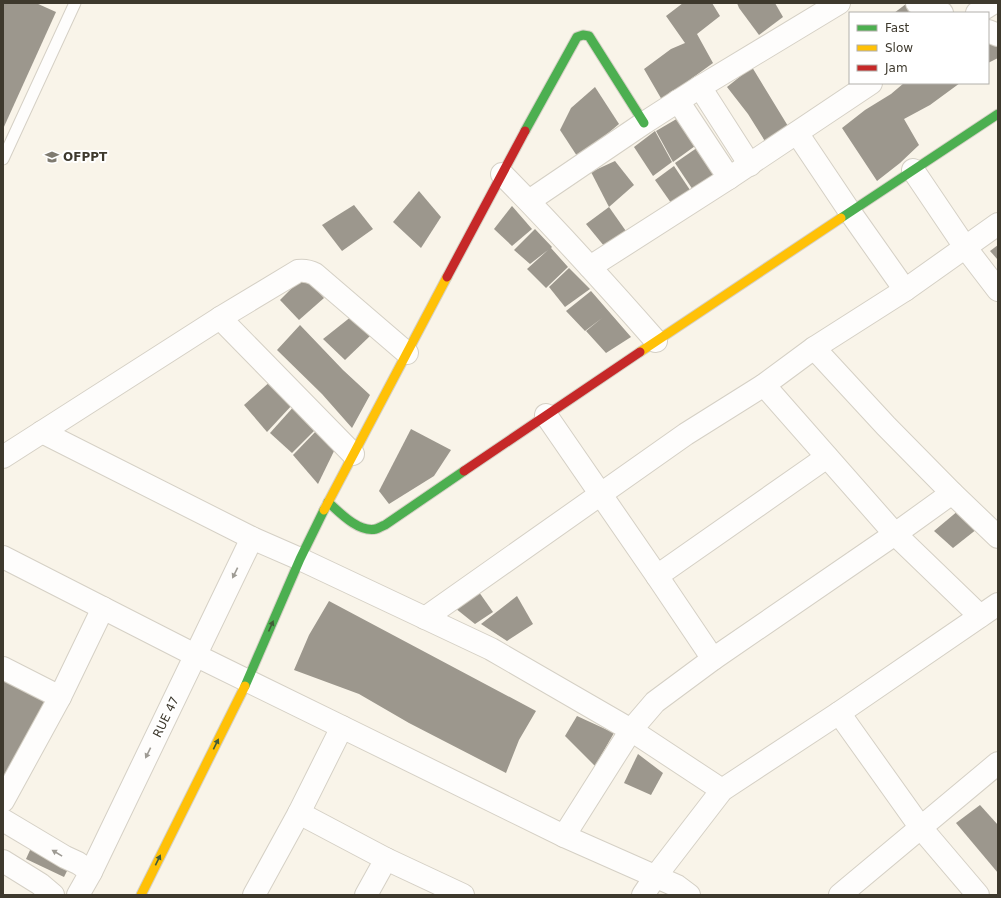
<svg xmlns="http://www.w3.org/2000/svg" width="1001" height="898" viewBox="0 0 1001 898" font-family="'DejaVu Sans',sans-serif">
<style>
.building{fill:#9c978d}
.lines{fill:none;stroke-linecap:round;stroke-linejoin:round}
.lane-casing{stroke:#d5d0c5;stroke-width:13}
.street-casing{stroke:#d5d0c5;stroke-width:24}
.fast-casing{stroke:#d5d0c5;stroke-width:11}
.slow-casing{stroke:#d5d0c5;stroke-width:11}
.jam-casing{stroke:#d5d0c5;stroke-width:11}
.lane{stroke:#fefdfc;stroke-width:11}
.street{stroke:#fefdfc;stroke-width:22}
.fast{stroke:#4caf50;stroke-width:9}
.slow{stroke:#ffc107;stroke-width:9}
.jam{stroke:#c62828;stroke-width:9}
.oneway{fill:#9e9b94}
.oneway2{fill:#425c38}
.labels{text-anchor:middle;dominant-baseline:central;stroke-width:4;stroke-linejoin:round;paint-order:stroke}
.poi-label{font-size:12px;font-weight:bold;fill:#3e392d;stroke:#fff;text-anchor:start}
.street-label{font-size:12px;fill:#3e392d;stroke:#fff}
</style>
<rect width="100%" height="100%" fill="#f9f4e9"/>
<!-- building -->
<g class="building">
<polygon points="3,3 36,3 56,12 3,129"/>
<polygon points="683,3 712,3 720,16 697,34 713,63 662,100 644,69 671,49 685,43 666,16"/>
<polygon points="737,3 775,3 783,17 759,35 739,8"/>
<polygon points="906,4 922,13 894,13"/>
<polygon points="988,38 998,43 998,58 988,63"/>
<polygon points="752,67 791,131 768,146 748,114 727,87"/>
<polygon points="904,83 960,83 930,105 904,119 919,145 900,163 877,181 842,128 865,110 891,94"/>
<polygon points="595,87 619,124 594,145 577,156 560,130 571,108"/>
<polygon points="685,114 702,141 673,162 656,131"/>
<polygon points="655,131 672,162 653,176 634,147"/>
<polygon points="704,143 723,177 695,193 675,163"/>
<polygon points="615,161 634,185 609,207 591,172"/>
<polygon points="674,166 694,196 676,210 655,180"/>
<polygon points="419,191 441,217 421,248 393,222"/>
<polygon points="354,205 373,229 342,251 322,225"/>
<polygon points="512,206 532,229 512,246 494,229"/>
<polygon points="609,207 628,234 609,252 586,224"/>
<polygon points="535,229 552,247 551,248 568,267 546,288 527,269 548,250 530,264 514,250"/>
<polygon points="998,245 998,260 990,251"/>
<polygon points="569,268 590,289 565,307 549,287"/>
<polygon points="304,276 324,298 299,320 280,300"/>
<polygon points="591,291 631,337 606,353 586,331 602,318 585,331 566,311"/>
<polygon points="352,316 370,336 345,360 323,339"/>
<polygon points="300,325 343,370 370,395 352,428 322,394 277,350"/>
<polygon points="272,380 293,404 267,432 244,405"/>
<polygon points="296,404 317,428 292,453 270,433"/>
<polygon points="318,429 335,449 318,484 293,455"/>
<polygon points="411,429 451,450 434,476 389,504 379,491"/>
<polygon points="959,510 977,529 953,548 934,531"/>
<polygon points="474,585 493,612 475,624 450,604"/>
<polygon points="517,596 533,624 507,641 481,624"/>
<polygon points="329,601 536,711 519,740 506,773 409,723 359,694 294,670 309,635"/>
<polygon points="3,678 46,701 3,781"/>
<polygon points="577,716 614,733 595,766 565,736"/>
<polygon points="638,754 663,773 651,795 624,783"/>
<polygon points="980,805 998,825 998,873 956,823"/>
<polygon points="31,848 69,867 64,877 26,859"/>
</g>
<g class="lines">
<defs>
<polyline id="lane" points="3,159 75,3"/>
<g id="street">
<polyline points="917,3 942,13"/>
<polyline points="977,13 993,3"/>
<polyline points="988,31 998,35"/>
<polyline points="700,87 750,165"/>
<polyline points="678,101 729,178"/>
<polyline points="797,133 850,212 905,290"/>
<polyline points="913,170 965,247 998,290"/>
<path d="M 502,174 C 555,228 606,284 656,341"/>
<polyline points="529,201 644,123 700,87 839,3"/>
<polyline points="590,267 729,178 871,83"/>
<polyline points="220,318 353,454"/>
<polyline points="814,348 886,426 952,493 998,537"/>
<polyline points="764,385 895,534 980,616"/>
<polyline points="546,415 657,576 713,659"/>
<polyline points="42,432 252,538 300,559 491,649 631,730 722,790"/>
<path d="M 3,457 L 220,318 L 298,271 C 305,270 309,271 315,274 L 407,353"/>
<polyline points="3,557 195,655 342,727 564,836 677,886 689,895"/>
<polyline points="657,576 827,457"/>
<polyline points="425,618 686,434 764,385 814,348 905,290 998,224"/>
<polyline points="3,668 60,697"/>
<polyline points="839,713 921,828 978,895"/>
<polyline points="3,801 60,697 103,608"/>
<polyline points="299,813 386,859 463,895"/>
<polyline points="3,820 65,857 78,863 91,872"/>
<polyline points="564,836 631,730 655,702 713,659 895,534 952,493"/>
<polyline points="3,861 40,884 53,895"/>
<polyline points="78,895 91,872 252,538"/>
<polyline points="254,895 299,813 342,727"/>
<polyline points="366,895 386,859"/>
<polyline points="643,895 655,877 722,790 839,713 998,604"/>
<polyline points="840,895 998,763"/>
</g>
<g id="fast">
<polyline points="525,131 577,37 583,35 589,36 644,123"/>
<polyline points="841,218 998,114"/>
<path d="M 328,502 C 340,513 359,533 376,529 C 379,528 382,526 385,525 L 464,471"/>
<polyline points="245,686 300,559 324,510"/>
</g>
<g id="slow">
<polyline points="640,352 841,218"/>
<polyline points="324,510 447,277"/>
<polyline points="141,895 245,686"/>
</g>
<g id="jam">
<polyline points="447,277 525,131"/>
<polyline points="464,471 640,352"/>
</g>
</defs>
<!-- lane casing -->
<use href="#lane" class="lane-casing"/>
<!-- street casing -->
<use href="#street" class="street-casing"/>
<!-- fast casing -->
<use href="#fast" class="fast-casing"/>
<!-- slow casing -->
<use href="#slow" class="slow-casing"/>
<!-- jam casing -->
<use href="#jam" class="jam-casing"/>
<!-- lane -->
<use href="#lane" class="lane"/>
<!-- street -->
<use href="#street" class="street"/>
<!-- fast -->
<use href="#fast" class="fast"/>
<!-- slow -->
<use href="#slow" class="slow"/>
<!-- jam -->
<use href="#jam" class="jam"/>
</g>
<!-- one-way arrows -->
<defs><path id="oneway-solid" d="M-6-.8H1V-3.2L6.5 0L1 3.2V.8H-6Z"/></defs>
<g class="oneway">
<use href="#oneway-solid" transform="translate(235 573) rotate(116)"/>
<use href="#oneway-solid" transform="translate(148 753) rotate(116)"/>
<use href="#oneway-solid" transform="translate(57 853) rotate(-149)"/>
</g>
<g class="oneway2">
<use href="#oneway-solid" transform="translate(271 626) rotate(-66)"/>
<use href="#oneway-solid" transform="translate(216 744) rotate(-64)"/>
<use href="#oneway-solid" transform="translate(158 860) rotate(-64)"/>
</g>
<!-- icons -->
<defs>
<symbol id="school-bare" viewBox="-9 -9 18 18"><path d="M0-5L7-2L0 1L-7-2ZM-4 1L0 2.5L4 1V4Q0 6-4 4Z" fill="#7f7a6f" stroke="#fff" stroke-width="2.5" paint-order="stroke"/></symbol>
</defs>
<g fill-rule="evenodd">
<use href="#school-bare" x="42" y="147" width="20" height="20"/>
</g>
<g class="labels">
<!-- poi labels -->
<g class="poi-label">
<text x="63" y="157">OFPPT</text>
</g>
<!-- street labels -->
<g class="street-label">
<text transform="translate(166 717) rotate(-64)">RUE 47</text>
</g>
</g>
<!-- border -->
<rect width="1001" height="898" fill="none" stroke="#3e392d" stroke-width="8"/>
<!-- legend -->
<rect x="849" y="12" width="140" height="72" fill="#ffffff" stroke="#b2b0ab"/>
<rect x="857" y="25" width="20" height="6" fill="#4caf50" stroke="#b2b0ab"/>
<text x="885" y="32" font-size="12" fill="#3e392d">Fast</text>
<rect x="857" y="45" width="20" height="6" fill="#ffc107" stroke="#b2b0ab"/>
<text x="885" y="52" font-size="12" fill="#3e392d">Slow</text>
<rect x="857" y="65" width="20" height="6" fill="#c62828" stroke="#b2b0ab"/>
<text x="885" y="72" font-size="12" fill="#3e392d">Jam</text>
</svg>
